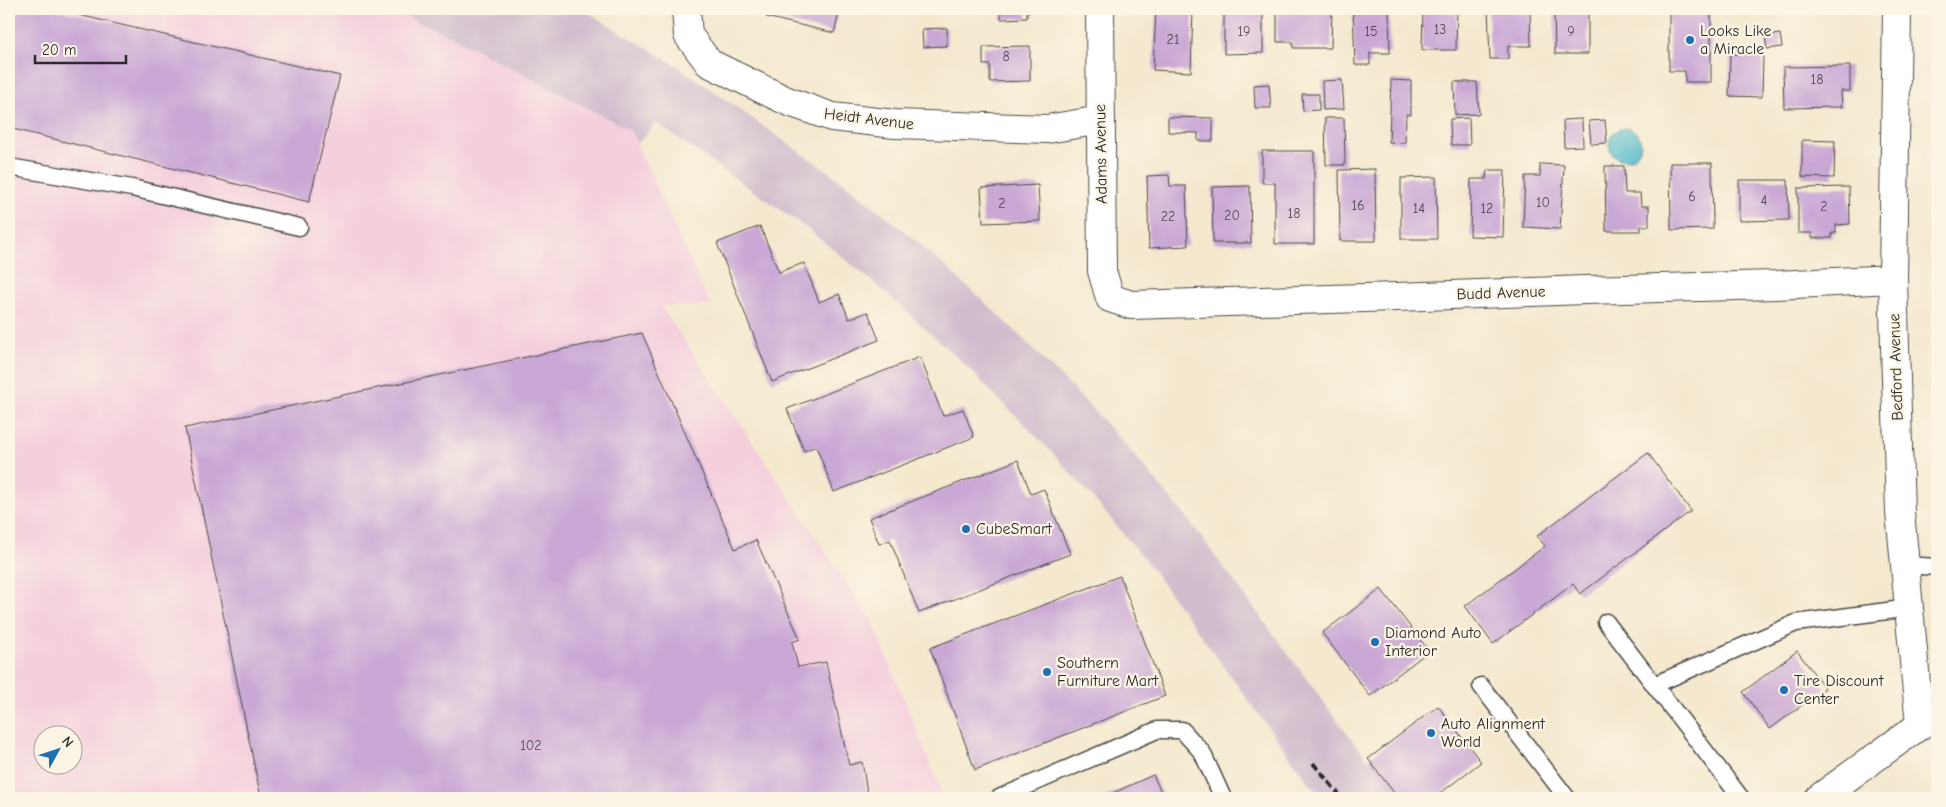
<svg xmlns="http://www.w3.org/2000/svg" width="1946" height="807" viewBox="0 0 1946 807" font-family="'Comic Neue',sans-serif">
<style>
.built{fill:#f4cfdd;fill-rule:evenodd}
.industrial{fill:#d0bdcd}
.water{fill:#4eb8cb;stroke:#3c727b}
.building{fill:#caa8d5}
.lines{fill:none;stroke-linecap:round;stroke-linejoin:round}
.lane-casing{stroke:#494844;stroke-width:19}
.street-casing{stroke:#494844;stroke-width:30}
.primary-casing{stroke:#494844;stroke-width:30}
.lane{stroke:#fff;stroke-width:16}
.street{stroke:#fff;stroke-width:28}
.primary{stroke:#fff;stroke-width:28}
.rail{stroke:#2b2b2b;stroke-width:4;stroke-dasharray:8 4;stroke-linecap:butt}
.poi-dot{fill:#1f6fb2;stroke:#fcf5e5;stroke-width:2}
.labels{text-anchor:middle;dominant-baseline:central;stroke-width:4.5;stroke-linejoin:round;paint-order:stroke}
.number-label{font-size:14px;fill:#534a56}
.poi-label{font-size:16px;fill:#2b2b2b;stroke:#fcf5e5;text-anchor:start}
.street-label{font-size:16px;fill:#2b2b2b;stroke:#fcf5e5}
</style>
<rect width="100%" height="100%" fill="#fcf5e5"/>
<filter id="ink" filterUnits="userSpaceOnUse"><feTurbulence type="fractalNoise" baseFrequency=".02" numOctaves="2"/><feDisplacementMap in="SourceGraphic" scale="10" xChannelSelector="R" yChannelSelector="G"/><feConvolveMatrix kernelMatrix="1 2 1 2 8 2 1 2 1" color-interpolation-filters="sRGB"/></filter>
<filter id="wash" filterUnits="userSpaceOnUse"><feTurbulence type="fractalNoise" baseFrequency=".0096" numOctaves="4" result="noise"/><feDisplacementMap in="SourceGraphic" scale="20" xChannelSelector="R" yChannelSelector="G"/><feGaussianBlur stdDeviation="1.12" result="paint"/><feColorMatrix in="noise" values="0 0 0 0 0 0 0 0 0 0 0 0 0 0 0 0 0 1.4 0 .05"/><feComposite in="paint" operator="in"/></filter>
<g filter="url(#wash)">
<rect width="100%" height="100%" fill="#f4e9cf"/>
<!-- built -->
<path class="built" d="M 9,9 L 388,9 L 447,34 L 630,130 L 711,306 L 661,306 L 872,620 L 944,798 L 9,798 ZM 42,734 L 72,734 L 72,764 L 42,764 Z"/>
<!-- industrial -->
<polygon class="industrial" points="388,9 582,9 676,65 847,185 918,242 1002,318 1088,404 1136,457 1190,522 1346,732 1398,798 1322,798 1301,772 1147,562 1093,498 1045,445 960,360 878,286 809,230 656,123 637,144 630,130 447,34"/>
<!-- water -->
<circle class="water" cx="1625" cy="144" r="16"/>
<g id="blocks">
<!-- building -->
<g class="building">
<polygon points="9,9 53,9 340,76 309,202 9,128"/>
<polygon points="768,9 840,9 834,33 766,17"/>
<polygon points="996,9 1033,9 1033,11 1027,12 1027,18 1001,19 1001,11 996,11"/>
<polygon points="1156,9 1193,9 1191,72 1153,70"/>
<polygon points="1224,9 1263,9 1263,53 1224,54"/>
<polygon points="1277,9 1332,9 1331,48 1293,48 1293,42 1277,42"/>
<polygon points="1353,9 1389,9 1390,53 1370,53 1370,65 1355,65"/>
<polygon points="1423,9 1457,9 1456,50 1422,50"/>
<polygon points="1488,9 1530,9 1531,46 1508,46 1508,59 1490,59"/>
<polygon points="1554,9 1588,9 1588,54 1555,54"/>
<polygon points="1669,9 1711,9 1711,82 1685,82 1685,71 1669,71"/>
<polygon points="947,28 947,46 923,47 922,29"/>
<polygon points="1780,34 1782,47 1767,49 1765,36"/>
<polygon points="1030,46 1030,81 990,82 990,65 983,65 983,47"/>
<polygon points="1730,54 1763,55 1762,97 1729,96"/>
<polygon points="1850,66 1850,91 1841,91 1842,107 1784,108 1783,67"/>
<polygon points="1342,80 1344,109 1323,110 1322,81"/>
<polygon points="1391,80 1411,81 1411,115 1406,114 1405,143 1389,142"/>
<polygon points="1454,82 1477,82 1479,114 1455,115"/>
<polygon points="1269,84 1271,108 1255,108 1254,85"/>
<polygon points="1302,94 1319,94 1319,110 1303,111"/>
<polygon points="1168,117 1213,118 1213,141 1198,141 1198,133 1168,132"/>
<polygon points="1325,118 1344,118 1345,165 1326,165"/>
<polygon points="1469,118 1470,145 1451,145 1450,119"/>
<polygon points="1582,119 1583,146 1564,147 1563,120"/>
<polygon points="1605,120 1607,143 1591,144 1589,121"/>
<polygon points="1802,140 1835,141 1834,178 1802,177"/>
<polygon points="1262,151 1314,151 1314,244 1275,244 1275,183 1262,183"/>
<polygon points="1670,163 1712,163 1713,229 1671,230"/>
<polygon points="1540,164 1564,165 1560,229 1523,227 1525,176 1540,176"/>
<polygon points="1605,166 1624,166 1625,193 1640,193 1641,206 1649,206 1649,226 1641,226 1641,231 1606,231"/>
<polygon points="1375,169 1376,241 1340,241 1339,170"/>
<polygon points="1487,170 1505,170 1503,237 1470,236 1471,179 1486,179"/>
<polygon points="1169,175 1170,186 1186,186 1188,246 1149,248 1147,176"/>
<polygon points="1436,177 1437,239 1401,239 1401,178"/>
<polygon points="1739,180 1788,180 1789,220 1739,221"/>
<polygon points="1038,185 1040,221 983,223 981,188"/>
<polygon points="1250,186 1251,243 1213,243 1212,187"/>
<polygon points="1849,187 1850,224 1836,225 1836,233 1832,233 1832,238 1812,238 1812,233 1798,233 1798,188"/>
<polygon points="760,226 779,272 804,263 819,302 839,294 849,319 868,312 879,340 772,382 717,243"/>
<polygon points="642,333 735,549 756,540 800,639 792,642 798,667 826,662 849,765 862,762 868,798 261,798 185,428"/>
<polygon points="920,357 943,416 963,409 974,437 834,492 816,446 804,451 787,409"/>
<polygon points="1648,453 1691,511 1580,594 1573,584 1493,644 1465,606 1545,546 1537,536"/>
<polygon points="1018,460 1031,494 1044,489 1070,554 919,613 890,540 879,544 869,518"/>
<polygon points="1120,576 1165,696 975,770 930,648"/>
<polygon points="1381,589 1429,651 1370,696 1322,633"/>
<polygon points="1797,651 1825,688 1770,729 1743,692"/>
<polygon points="1438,706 1481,762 1434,798 1398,798 1368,759"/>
<polygon points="1153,775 1164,798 1102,798"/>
</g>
</g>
</g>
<g filter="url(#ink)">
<use href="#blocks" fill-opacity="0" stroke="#494844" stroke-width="1"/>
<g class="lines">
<defs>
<g id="lane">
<polyline points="9,167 132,188 299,227"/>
<polyline points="1905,565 1937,567"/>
<polyline points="1606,622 1741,798"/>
<polyline points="1654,685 1796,623 1910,608"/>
<polyline points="1481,686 1567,798"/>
<polyline points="999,798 1157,730 1182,730 1202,752 1223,798"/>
</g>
<g id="street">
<polyline points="686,9 688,35 709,63 787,101 832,117 895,124 1047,129 1101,120"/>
<polyline points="1100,9 1102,271 1110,298 1131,305 1397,297 1585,290 1776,285 1893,279"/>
<polyline points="1897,9 1893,279 1900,512 1920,725"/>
</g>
<polyline id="primary" points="1819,798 1937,713"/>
</defs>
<!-- lane casing -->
<use href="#lane" class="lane-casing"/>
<!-- street casing -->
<use href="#street" class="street-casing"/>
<!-- primary casing -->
<use href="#primary" class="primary-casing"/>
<!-- lane -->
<use href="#lane" class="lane"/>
<!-- street -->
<use href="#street" class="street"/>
<!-- primary -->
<use href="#primary" class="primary"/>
<!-- rail -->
<polyline class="rail" points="1313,763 1342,798"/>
</g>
</g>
<!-- markers -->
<g class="poi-dot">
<circle cx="1690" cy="40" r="5"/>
<circle cx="966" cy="529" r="5"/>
<circle cx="1375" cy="642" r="5"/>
<circle cx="1047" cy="672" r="5"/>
<circle cx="1784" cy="690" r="5"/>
<circle cx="1431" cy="733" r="5"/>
</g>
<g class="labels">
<!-- number labels -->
<g class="number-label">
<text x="1440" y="29">13</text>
<text x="1244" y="31">19</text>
<text x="1371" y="31">15</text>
<text x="1571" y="31">9</text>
<text x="1173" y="39">21</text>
<text x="1006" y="56">8</text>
<text x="1817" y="79">18</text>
<text x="1692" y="196">6</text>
<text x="1764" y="200">4</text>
<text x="1543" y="202">10</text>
<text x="1002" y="203">2</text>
<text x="1358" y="205">16</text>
<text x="1824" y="206">2</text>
<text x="1419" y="208">14</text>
<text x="1487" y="208">12</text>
<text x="1294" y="213">18</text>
<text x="1232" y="215">20</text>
<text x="1168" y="216">22</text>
<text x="531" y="745">102</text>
</g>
<!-- poi labels -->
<g class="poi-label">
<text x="1700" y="31">Looks Like<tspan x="1700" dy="18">a Miracle</tspan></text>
<text x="976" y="529">CubeSmart</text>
<text x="1385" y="633">Diamond Auto<tspan x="1385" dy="18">Interior</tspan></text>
<text x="1057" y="663">Southern<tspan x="1057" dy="18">Furniture Mart</tspan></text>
<text x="1794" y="681">Tire Discount<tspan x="1794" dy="18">Center</tspan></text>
<text x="1441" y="724">Auto Alignment<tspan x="1441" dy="18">World</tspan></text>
</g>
<!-- street labels -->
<g class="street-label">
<text transform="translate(869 119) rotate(7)">Heidt Avenue</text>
<text transform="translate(1101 154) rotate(-91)">Adams Avenue</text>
<text transform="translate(1501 293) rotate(-2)">Budd Avenue</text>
<text transform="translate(1896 367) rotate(-92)">Bedford Avenue</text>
</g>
</g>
<!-- margin -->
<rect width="1946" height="807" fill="none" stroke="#fcf5e5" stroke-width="30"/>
<!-- north arrow -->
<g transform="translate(58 750) rotate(50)"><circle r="24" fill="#fcf5e5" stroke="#a8a49b"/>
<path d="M0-4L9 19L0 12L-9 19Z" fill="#1f6fb2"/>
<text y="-8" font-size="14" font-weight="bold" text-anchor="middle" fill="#2b2b2b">N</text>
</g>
<!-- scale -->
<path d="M35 55v8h91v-8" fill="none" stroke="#2b2b2b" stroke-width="2.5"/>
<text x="42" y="55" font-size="15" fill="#2b2b2b" stroke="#fcf5e5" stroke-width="4" paint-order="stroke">20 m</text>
</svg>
